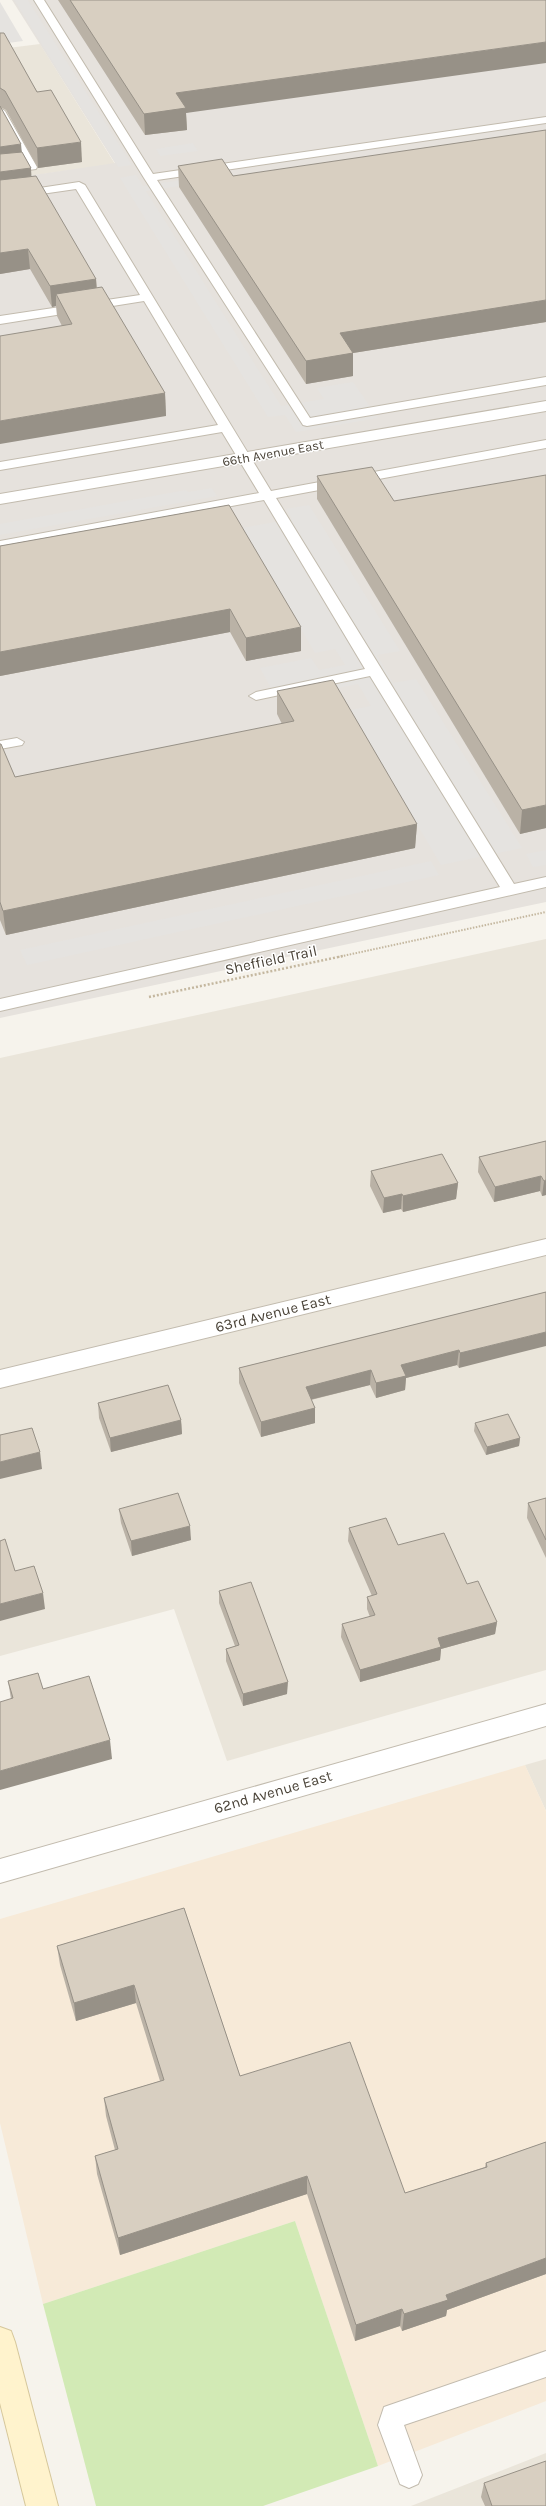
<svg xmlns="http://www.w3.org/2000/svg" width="546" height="2506" viewBox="0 0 546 2506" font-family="Karla,sans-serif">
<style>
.residential{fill:#eae5da}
.commercial{fill:#f7ead8}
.industrial{fill:#e6e2dd}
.green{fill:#d2eab5}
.parking{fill:#e5e3e0}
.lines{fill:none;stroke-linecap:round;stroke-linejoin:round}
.service-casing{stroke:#c2bbae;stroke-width:2}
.minor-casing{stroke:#c2bbae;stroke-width:2}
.tertiary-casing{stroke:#c2bbae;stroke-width:2}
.secondary-casing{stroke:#d6c79b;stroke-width:2}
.path-far1{stroke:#c4b79f;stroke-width:2;stroke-dasharray:1.5 1.5;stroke-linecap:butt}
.path{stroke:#c4b79f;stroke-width:2.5;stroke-dasharray:2 2;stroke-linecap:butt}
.service{fill:#fff;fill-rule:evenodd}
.minor{fill:#fff;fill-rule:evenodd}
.tertiary{fill:#fff;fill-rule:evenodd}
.secondary{fill:#fff3cd;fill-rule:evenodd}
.wall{fill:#bab2a6}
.shaded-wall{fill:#979187}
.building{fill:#d8cfc1;stroke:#979187}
.labels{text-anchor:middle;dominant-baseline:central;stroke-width:3;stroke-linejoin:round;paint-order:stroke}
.far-street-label{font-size:13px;fill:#4b4439;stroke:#fff}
.street-label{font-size:15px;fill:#4b4439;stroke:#fff}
</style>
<rect width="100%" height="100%" fill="#f6f3ec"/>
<!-- residential -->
<g class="residential">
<polygon points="40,44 115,164 0,180 0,49"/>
<polygon points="546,939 546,1670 227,1761 174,1609 0,1656 0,1058"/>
<polygon points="546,1759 546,1811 525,1765"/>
<polygon points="546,2453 546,2506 411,2506"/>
</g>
<!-- commercial -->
<polygon class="commercial" points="525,1765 546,1811 546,2401 378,2466 295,2221 43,2304 0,2123 0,1919"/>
<!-- industrial -->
<polygon class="industrial" points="12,0 546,0 546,902 0,1018 0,180 115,163"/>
<!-- green -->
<polygon class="green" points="295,2221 378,2466 263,2506 96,2506 43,2304"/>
<!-- parking -->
<g class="parking">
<polygon points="14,0 28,0 132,165 118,167"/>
<polygon points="0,2 23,41 0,44"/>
<polygon points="193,143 198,151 160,156 156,149"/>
<polygon points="136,175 143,186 208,176 212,181 146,191 281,406 324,399 317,388 353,382 378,418 296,432 285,415 268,417 120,178"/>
<polygon points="212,488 217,496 0,535 0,524 186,490 188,492"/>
<polygon points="309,505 400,651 377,655 393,683 416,679 522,848 441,865 350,710 371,706 358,684 329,690 284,712 260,668 311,658 319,670 345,665 335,649 315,653 242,528 292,519 286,509"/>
<polygon points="546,850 546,865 533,867 526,854"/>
<polygon points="431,861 439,875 27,965 20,950"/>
</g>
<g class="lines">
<defs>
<g id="service">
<polygon points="34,0 44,0 153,174 546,117 546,123 157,180 310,418 546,377 546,385 307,426 303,425 144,178"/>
<polygon points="0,108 5,111 37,167 36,169 0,174 0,168 25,165 0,120"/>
<polygon points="79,182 85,185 271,491 546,440 546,448 276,498 514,884 546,877 546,887 0,1011 0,999 500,887 370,676 256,700 249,696 256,692 365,669 264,500 0,549 0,541 259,493 222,432 0,470 0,462 218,425 144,301 0,324 0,316 140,295 76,189 0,200 0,194"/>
<polygon points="17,738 24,742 22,745 0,749 0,741"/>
<polygon points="546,2351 546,2377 404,2425 422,2475 418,2484 409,2488 400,2484 378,2425 384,2407"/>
</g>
<g id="minor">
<polygon points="546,1239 546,1255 0,1388 0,1370"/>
<polygon points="546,1704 546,1726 0,1883 0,1859"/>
</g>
<polygon id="tertiary" points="546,401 546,411 0,504 0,494"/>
<polygon id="secondary" points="0,2327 11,2331 15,2342 58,2506 26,2506 0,2403"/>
</defs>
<!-- service casing -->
<use href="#service" class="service-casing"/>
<!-- minor casing -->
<use href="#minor" class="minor-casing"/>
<!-- tertiary casing -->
<use href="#tertiary" class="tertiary-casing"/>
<!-- secondary casing -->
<use href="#secondary" class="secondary-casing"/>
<!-- path-far1 -->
<polyline class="path-far1" points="338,957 546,912"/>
<!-- path -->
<polyline class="path" points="149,997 343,956"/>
<!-- service -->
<use href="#service" class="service"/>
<!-- minor -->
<use href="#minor" class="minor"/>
<!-- tertiary -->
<use href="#tertiary" class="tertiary"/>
<!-- secondary -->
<use href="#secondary" class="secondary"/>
</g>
<!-- wall -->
<g class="wall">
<polygon points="58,0 546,0 186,113 187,130 145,135"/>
<polygon points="0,33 82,162 38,168 6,110 0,107 22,152 31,168 31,177 96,279 97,288 165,393 166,416 62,326 57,316 56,306 52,307 30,269 0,274"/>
<polygon points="178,166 233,176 546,322 353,353 353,376 306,384 179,187"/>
<polygon points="317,476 546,828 520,834 317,499"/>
<polygon points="229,505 301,651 246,661 230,632 0,676 0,546"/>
<polygon points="277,691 417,824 415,848 6,935 0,920 0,744 15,777 282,724 277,714"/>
<polygon points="546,1141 546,1195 542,1196 540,1191 494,1202 478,1172 479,1157"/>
<polygon points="371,1171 458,1183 456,1199 403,1212 401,1209 383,1213 370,1186"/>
<polygon points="546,1292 459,1368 457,1365 406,1378 405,1390 376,1398 370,1385 311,1400 315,1408 315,1423 261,1437 239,1383 239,1368"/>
<polygon points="98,1403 181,1420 182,1434 111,1452 99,1418"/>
<polygon points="475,1423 520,1438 519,1446 486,1455 474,1431"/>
<polygon points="546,1498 546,1558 527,1518 528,1503"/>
<polygon points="119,1509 191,1540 132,1556 121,1523"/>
<polygon points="349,1528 398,1545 467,1584 497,1622 495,1634 441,1649 440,1660 360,1682 341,1637 342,1624 370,1617 367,1609 367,1597 372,1596 348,1541"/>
<polygon points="219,1591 287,1694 243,1706 226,1661 226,1649 235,1646 219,1603"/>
<polygon points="8,1681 43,1689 112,1759 11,1699"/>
<polygon points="184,1908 240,2076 405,2193 485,2167 486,2163 546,2142 546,2274 447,2310 446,2316 402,2331 400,2326 355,2341 307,2194 120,2255 97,2174 95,2156 115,2150 106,2116 104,2098 160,2081 136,2003 76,2021 60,1965 57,1946"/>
<polygon points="484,2483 546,2506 485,2506 481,2497"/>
</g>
<!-- shaded-wall -->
<g class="shaded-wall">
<polygon points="546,42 546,63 186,113 187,130 145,135 144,114 176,93"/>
<polygon points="81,142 82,162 38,168 37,148"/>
<polygon points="21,144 23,164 0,166 0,147"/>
<polygon points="31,168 32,188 0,192 0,172"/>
<polygon points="28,249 30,269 0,274 0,253"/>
<polygon points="96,279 97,300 56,294 56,306 52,307 50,286"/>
<polygon points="546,300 546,322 353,353 353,376 306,384 306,361 340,333"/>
<polygon points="165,393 166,416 0,444 0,421"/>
<polygon points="230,609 230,632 0,676 0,652"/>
<polygon points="301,627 301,651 246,661 246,638"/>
<polygon points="546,805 546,828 520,834 522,810"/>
<polygon points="417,824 415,848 6,935 3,911"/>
<polygon points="541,1176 540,1191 494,1202 495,1187"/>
<polygon points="546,1180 546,1195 542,1196 544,1181"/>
<polygon points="458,1183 456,1199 403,1212 403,1196"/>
<polygon points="402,1194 401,1209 383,1213 384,1198"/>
<polygon points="546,1332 546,1346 459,1368 460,1353"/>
<polygon points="459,1350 457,1365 406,1378 405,1390 376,1398 376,1383 401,1365"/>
<polygon points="371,1370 370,1385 305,1401 306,1387"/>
<polygon points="315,1408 315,1423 261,1437 261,1422"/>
<polygon points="181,1420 182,1434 111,1452 110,1438"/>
<polygon points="520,1438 519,1446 486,1455 487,1447"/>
<polygon points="40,1452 42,1469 0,1479 0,1462"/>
<polygon points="190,1526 191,1540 132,1556 131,1541"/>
<polygon points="43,1593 45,1609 0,1621 0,1604"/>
<polygon points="497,1622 495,1634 441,1649 440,1660 360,1682 360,1670 438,1638"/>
<polygon points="288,1682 287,1694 243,1706 243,1694"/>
<polygon points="110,1740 112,1759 0,1790 0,1771"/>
<polygon points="134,1985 136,2003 76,2021 74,2003"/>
<polygon points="307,2176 307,2194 120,2255 118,2238"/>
<polygon points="546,2258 546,2274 447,2310 446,2316 402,2331 404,2314 446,2295"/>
<polygon points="402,2309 400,2326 355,2341 356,2325"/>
</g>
<!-- building -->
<g class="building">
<polygon points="70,0 546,0 546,42 176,93 186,108 144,114"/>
<polygon points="0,33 4,33 37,92 51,90 81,142 37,148 5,91 0,88"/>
<polygon points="0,106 21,144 0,147"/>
<polygon points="546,130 546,300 340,333 353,353 306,361 178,166 222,159 233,176"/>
<polygon points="22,152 31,168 0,172 0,154"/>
<polygon points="36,176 96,279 50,286 28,249 0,253 0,180"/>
<polygon points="102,287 165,393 0,421 0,336 72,324 56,294"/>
<polygon points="372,467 394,501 546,475 546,805 522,810 317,476"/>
<polygon points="229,505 301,627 246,638 230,609 0,652 0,546"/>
<polygon points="333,680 417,824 3,911 0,902 0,744 1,744 15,777 294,721 277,691"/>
<polygon points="546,1141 546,1180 544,1181 541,1176 495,1187 479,1157"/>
<polygon points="442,1154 458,1183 403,1196 402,1194 384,1198 371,1171"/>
<polygon points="546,1292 546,1332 460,1353 459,1350 401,1365 406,1376 376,1383 371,1370 306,1387 315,1408 261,1422 239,1368"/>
<polygon points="168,1385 181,1420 110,1438 98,1403"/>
<polygon points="508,1414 520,1438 487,1447 475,1423"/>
<polygon points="32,1428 40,1452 0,1462 0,1435"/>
<polygon points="178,1493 190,1526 131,1541 119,1509"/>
<polygon points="546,1498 546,1540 528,1503"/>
<polygon points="386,1518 398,1545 444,1533 467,1584 478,1581 497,1622 438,1638 441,1647 360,1670 342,1624 375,1615 367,1597 377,1594 349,1528"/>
<polygon points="5,1539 15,1571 34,1566 43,1593 0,1604 0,1541"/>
<polygon points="251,1582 288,1682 243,1694 226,1649 239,1645 219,1591"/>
<polygon points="38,1673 43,1689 89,1676 110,1740 0,1771 0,1702 13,1698 8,1681"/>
<polygon points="184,1908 240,2076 350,2042 405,2193 487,2167 486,2163 546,2142 546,2258 446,2295 448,2300 404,2314 402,2309 356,2325 307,2176 118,2238 95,2156 118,2149 104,2098 164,2080 134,1985 74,2003 57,1946"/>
<polygon points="546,2461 546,2506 492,2506 484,2483"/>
</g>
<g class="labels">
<!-- far-street labels -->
<g class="far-street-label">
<text transform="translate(273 453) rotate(-10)">66th Avenue East</text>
</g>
<!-- street labels -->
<g class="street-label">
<text transform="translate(271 960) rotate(-12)">Sheffield Trail</text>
<text transform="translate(273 1313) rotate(-14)">63rd Avenue East</text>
<text transform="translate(273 1792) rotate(-16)">62nd Avenue East</text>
</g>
</g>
</svg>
